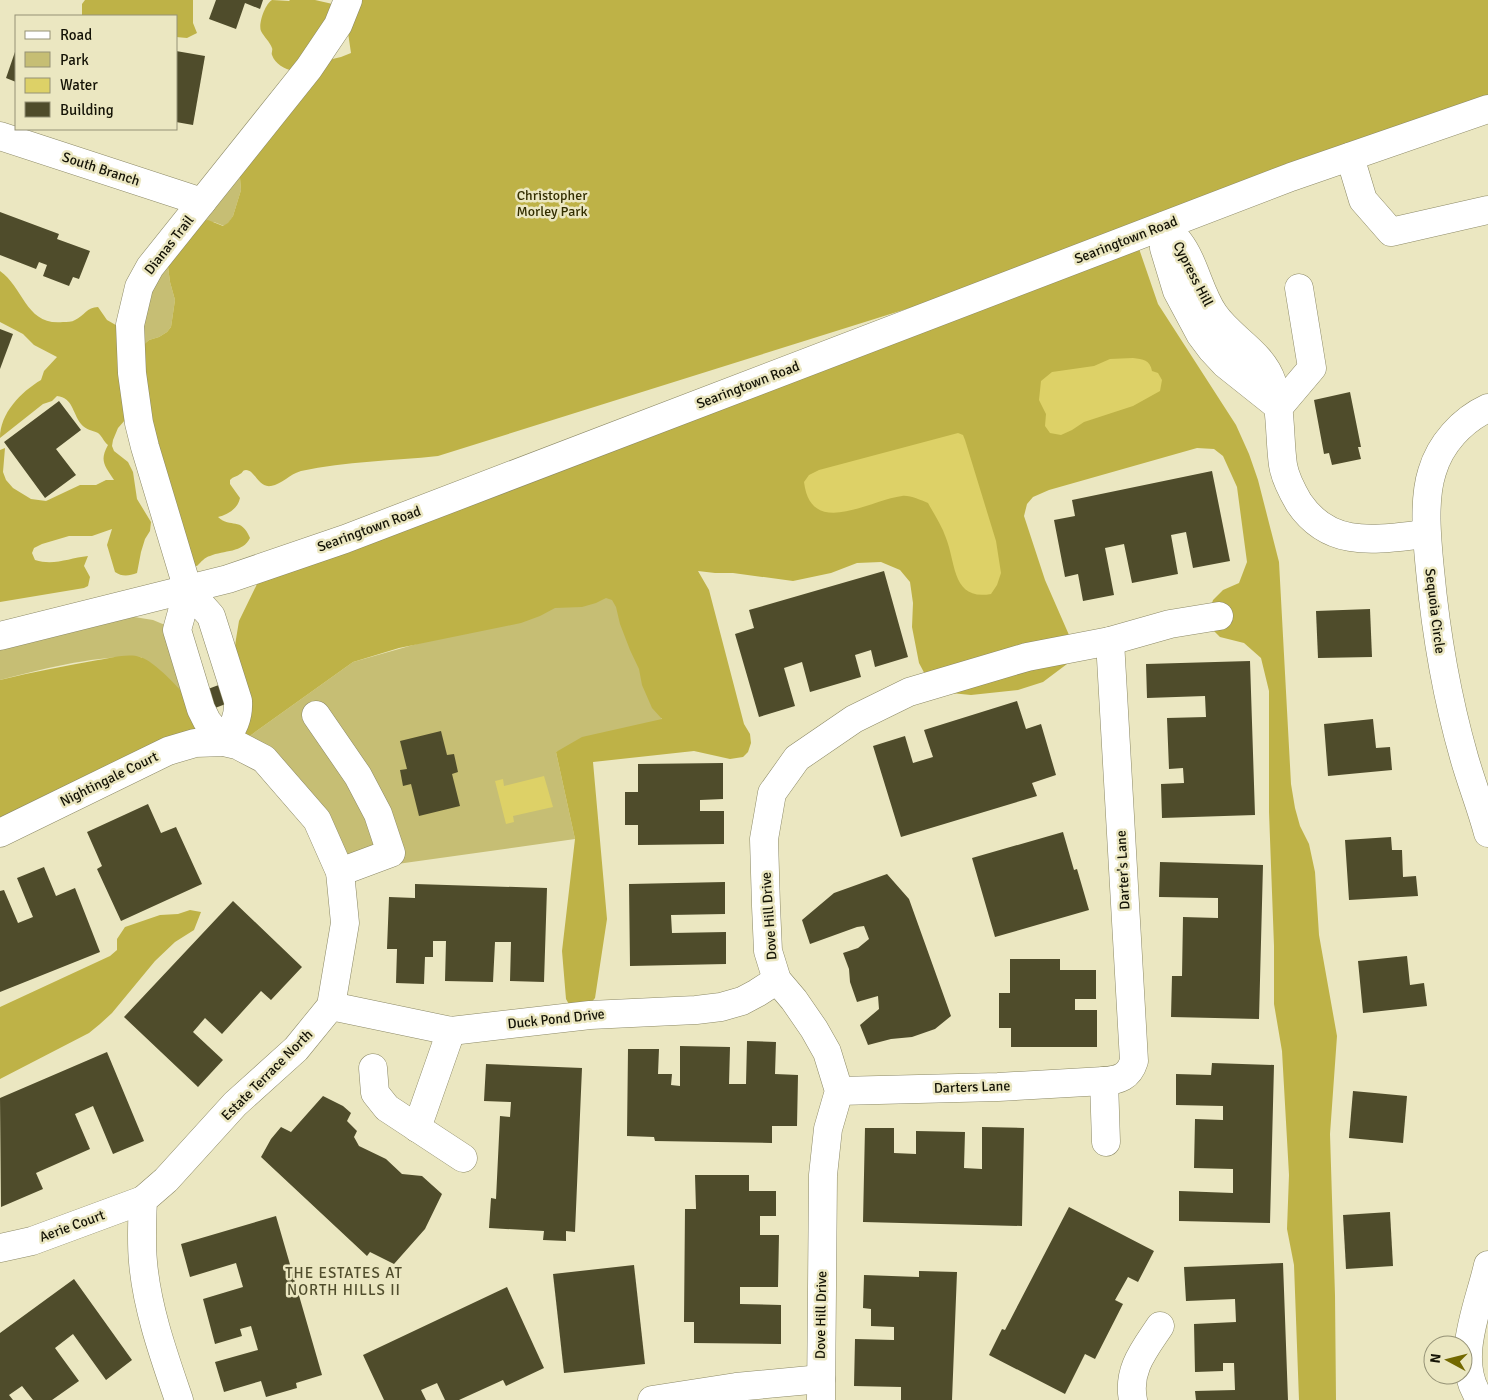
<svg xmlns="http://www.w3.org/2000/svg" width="1488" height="1400" viewBox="0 0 1488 1400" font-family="Signika,sans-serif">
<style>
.green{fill:#c6be74}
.forest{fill:#beb247}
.water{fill:#ddd167}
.building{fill:#4f4c2b}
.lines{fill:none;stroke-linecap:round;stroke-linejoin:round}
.minor-casing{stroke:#8c8966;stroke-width:29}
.major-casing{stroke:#8c8966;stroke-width:29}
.minor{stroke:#fff;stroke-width:28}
.major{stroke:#fff;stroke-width:28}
.labels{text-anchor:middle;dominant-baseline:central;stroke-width:5;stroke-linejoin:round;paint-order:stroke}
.street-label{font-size:14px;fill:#141306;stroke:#ebe7c1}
.park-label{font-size:14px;fill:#332e00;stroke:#ebe7c1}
.neighbourhood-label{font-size:15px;letter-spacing:1px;fill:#514e2d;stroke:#ebe7c1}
</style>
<rect width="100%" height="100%" fill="#ebe7c1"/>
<!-- green -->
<g class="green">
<polygon points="236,167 240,178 241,190 233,216 228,224 224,226 214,222 191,223"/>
<polygon points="167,259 170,282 175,300 171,327 167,332 159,337 149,340 141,347 130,338"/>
<polygon points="614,588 662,720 556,752 575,839 340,872 317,820 237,745 353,662"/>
<path d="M 122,615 L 153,620 L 177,630 L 204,717 L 141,657 C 97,655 43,669 0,680 L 0,636 Z"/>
</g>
<!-- forest -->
<g class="forest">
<polygon points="85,0 193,0 193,23 197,33 187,38 176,37 176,16 82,16 82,4"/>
<path d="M 272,0 L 289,1 L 290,0 L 315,0 L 337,5 L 324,61 L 341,57 L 351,53 L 347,26 L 352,0 L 1488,0 L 1488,109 L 1135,237 L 1158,304 L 1236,425 L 1249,454 L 1258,480 L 1279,562 L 1291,784 L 1295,808 L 1300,826 L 1309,844 L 1315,872 L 1319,935 L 1337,1036 L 1330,1134 L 1335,1295 L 1336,1400 L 1299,1400 L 1294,1265 L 1287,1229 L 1289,1175 L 1282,1051 L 1274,1004 L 1274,946 L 1269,812 L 1269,691 L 1261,658 L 1244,643 L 1220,637 L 1210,627 L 1209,613 L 1213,600 L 1223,590 L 1239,583 L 1247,562 L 1237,487 L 1223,456 L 1214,449 L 1197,448 L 1049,490 L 1033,497 L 1027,504 L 1024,516 L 1045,580 L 1069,635 L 1072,654 L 1067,664 L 1043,682 L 1018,690 L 971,695 L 951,693 L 928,680 L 919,663 L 912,627 L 913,603 L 910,582 L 900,570 L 881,562 L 857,563 L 831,573 L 793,581 L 733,573 L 715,573 L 698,571 L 709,590 L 744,724 L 750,734 L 751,743 L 748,752 L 743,757 L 730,759 L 694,751 L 593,762 L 607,919 L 595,998 L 591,1003 L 570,1006 L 566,999 L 562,951 L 575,839 L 556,752 L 582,737 L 662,719 L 652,708 L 642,685 L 639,669 L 630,650 L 620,624 L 616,607 L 612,600 L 606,598 L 596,603 L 582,607 L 555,608 L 540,616 L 521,623 L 399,648 L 353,662 L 237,745 L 224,742 L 0,825 L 0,680 C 33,672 65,666 98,660 C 111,658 128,653 140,657 C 162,663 209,723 223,742 L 236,639 L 239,621 L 258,582 L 1123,241 L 438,456 C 393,461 346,461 301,471 C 290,474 282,484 271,486 C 258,488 255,470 246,470 C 242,470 243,473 240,474 C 236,477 234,476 230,480 L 230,484 L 240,498 C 238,509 227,515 218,517 C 231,529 241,516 250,538 C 243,553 224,550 210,556 C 205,557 201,562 197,566 L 188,565 L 133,411 L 118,428 L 113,440 L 112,446 L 114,451 L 128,462 L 133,472 L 137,499 L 151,522 L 150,531 L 145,539 L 141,552 L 137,573 C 129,576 122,577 115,572 L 107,545 L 112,529 L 92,536 L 69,536 L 42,544 L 34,548 L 32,553 L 35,560 C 54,566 69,558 88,556 L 84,566 L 90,577 L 88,586 L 84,588 L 0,602 L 0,450 L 5,448 L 3,472 L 6,480 L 13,488 L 31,499 L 46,501 L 80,485 L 96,485 L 106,480 L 114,480 C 105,466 99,461 108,445 C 104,442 102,436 98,433 C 92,430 86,430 81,424 C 72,412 73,398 57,396 L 52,401 L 43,404 L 0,438 C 0,413 21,392 41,380 L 44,371 L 57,357 L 34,345 L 23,334 L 0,322 L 0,271 C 24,288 26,326 63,322 C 67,322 72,322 75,320 C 84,316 87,307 98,307 L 107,320 L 121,328 L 141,347 L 149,340 L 159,337 L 167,332 L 171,327 L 175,300 L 170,282 L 167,259 L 191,223 L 208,220 L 223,226 L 228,223 L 233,216 L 241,190 L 240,178 L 236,167 L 293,71 C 285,69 275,64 272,55 C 271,53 273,50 272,48 C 270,42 264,37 261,31 C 258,24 265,4 272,0 Z"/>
<polygon points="190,910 201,912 194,930 175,942 155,961 112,1013 100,1024 89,1033 0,1079 0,1007 110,956 117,950 117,939 125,927 160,915 178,914"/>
</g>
<!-- water -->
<g class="water">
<path d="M 1133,358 C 1143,359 1150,360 1152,371 L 1158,373 L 1162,380 L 1160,391 L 1133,406 L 1084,422 L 1072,430 L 1061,435 L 1050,433 L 1045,426 L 1046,414 L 1039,400 L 1041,381 L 1052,372 L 1094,366 L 1110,359 Z"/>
<path d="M 958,433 L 963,435 L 965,440 L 996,541 L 1001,573 L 997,585 L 991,594 C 952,601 956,563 946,538 C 942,526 934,514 928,503 C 920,500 910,495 902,496 C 869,500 811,539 804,482 L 809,475 L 819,470 Z"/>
<polygon points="544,776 553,807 513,816 514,822 506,824 495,781 503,779 504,786"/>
</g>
<!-- building -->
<g class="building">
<polygon points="216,0 263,0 260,9 245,3 236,29 209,19"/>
<polygon points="16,49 16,82 6,78"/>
<polygon points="176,51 205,56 193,125 176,122"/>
<polygon points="0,212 59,234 57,239 90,251 79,279 73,277 69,286 43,276 47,265 39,262 36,269 0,255"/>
<polygon points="0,329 13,334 0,369"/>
<polygon points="1350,392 1361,447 1358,447 1361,459 1332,465 1329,453 1324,454 1314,400"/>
<polygon points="59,401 81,430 56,449 76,475 45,498 4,442"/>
<polygon points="1212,471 1230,561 1193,568 1186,532 1171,535 1178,574 1132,583 1124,544 1105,548 1114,595 1083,601 1078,574 1065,577 1054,520 1075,516 1072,500"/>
<polygon points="884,571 908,657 875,667 871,650 855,655 861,677 810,692 802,662 784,668 795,706 759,717 735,634 754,628 749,610"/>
<polygon points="1370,609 1372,657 1318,658 1316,611"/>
<polygon points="1250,661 1255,815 1162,818 1161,784 1184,783 1183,768 1169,769 1167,718 1206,717 1205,696 1147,698 1146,664"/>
<polygon points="224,683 231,702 215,708 208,689"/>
<polygon points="1017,701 1026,729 1041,724 1056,775 1032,783 1037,796 901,837 873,746 905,736 913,763 933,757 924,730"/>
<polygon points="1373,719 1376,748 1390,747 1392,770 1328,776 1324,724"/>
<polygon points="441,731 447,755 454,754 458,772 452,774 460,806 419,816 411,784 403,786 400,770 407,769 400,741"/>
<polygon points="723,763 723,799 700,800 700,811 724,811 724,844 638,845 638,825 625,825 625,792 638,792 638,764"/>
<polygon points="148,804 161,833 176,827 202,884 121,921 97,869 102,866 87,832"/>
<polygon points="1063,832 1074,870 1077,869 1089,910 995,937 972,858"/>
<polygon points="1391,837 1392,850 1402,850 1403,877 1416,876 1418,896 1349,900 1345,840"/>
<polygon points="1160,862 1263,865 1259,1019 1171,1017 1172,976 1182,976 1183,917 1218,918 1218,898 1159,897"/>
<polygon points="44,867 56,896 75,888 100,952 0,992 0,891 4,890 18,923 33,917 17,878"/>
<polygon points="887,874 909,899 951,1016 935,1029 912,1037 891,1039 868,1045 860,1025 879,1009 878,996 857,1002 850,982 849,969 843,953 858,948 869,939 864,926 857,927 810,944 802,920 834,893"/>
<polygon points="725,882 725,914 671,915 672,933 726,932 726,964 630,966 629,884"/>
<polygon points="415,884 547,888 544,982 510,981 511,942 495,942 493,982 445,981 446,941 433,941 433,957 425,957 424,984 396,983 397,949 387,949 389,897 415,898"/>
<polygon points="233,901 302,967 271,1000 261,991 222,1034 205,1018 193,1032 223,1060 198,1087 124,1017"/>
<polygon points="1407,956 1410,985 1424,983 1427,1006 1363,1013 1358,961"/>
<polygon points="1010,959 1060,959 1060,970 1096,970 1096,999 1075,999 1075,1010 1097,1010 1097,1047 1011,1047 1011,1028 999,1028 999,993 1010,993"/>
<polygon points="747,1041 776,1042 775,1074 798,1075 797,1126 772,1126 772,1143 655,1141 654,1137 627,1136 628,1049 659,1049 658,1074 672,1074 671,1085 680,1086 680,1046 730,1047 729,1084 746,1084"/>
<polygon points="107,1052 144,1141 113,1154 93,1106 75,1114 90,1149 36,1173 43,1189 1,1207 0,1098"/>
<polygon points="1212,1063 1274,1065 1270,1223 1179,1221 1179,1191 1233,1193 1233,1169 1194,1168 1195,1119 1223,1120 1223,1106 1176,1105 1176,1074 1211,1075"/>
<polygon points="486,1064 582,1068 575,1232 566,1231 566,1241 543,1240 544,1231 489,1228 491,1198 496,1199 500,1116 510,1117 511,1102 484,1101"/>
<polygon points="1353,1091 1407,1096 1403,1143 1349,1138"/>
<polygon points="323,1096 343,1106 351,1113 347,1121 357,1131 354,1137 359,1146 386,1159 402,1174 422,1176 442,1194 425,1229 394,1264 370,1252 367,1256 261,1157 271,1139 281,1127 291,1132"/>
<polygon points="982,1127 1024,1128 1022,1226 863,1222 865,1128 894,1128 894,1153 916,1154 916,1131 965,1132 964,1168 982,1169"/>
<polygon points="695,1175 749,1175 749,1191 776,1191 776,1216 760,1216 760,1235 779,1235 778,1287 740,1287 740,1304 781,1305 781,1344 694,1343 694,1322 684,1322 685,1209 696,1209"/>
<polygon points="1069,1207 1154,1251 1138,1282 1128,1277 1115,1300 1123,1304 1095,1359 1085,1354 1065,1394 989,1355 1002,1329 1005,1330"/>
<polygon points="1390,1212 1393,1266 1346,1269 1343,1215"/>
<polygon points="276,1216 322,1375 296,1383 297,1388 266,1397 261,1381 224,1392 215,1362 258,1350 251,1326 240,1329 242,1336 215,1344 203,1299 243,1287 236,1263 190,1277 181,1244"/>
<polygon points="1283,1263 1288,1400 1196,1400 1195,1391 1235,1390 1234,1363 1223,1363 1223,1371 1195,1372 1194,1324 1236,1322 1235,1299 1186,1301 1184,1267"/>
<polygon points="634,1265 645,1364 564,1373 553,1274"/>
<polygon points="919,1271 957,1272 952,1400 901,1400 901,1387 854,1386 855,1339 894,1340 894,1327 871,1326 871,1309 863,1308 864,1275 919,1277"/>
<polygon points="74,1279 132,1360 106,1380 73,1334 55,1348 79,1381 52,1400 33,1400 22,1386 9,1395 13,1400 0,1400 0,1333"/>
<polygon points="507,1287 544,1368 506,1386 503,1380 459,1400 445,1400 437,1383 421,1390 426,1400 384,1400 363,1355"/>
</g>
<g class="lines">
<defs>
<g id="minor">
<polyline points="0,136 202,202"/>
<polyline points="1350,157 1363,200 1391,232 1488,210"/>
<path d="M 1279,407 L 1225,364 L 1212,350 L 1200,334 L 1177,291 L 1164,248 L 1164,226 C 1169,231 1175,237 1179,242 C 1195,263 1199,292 1214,314 C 1231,339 1262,352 1272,382 C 1282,409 1279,437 1283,465 C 1285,478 1292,491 1299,503 C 1331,550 1378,539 1426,534"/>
<polyline points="1279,407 1312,368 1299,288"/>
<path d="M 1488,408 C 1462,420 1440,444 1432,472 C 1423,500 1427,540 1430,570 C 1436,634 1446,694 1464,757 C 1471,782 1481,807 1488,833"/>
<path d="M 188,590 L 177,630 L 201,709 L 207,721 L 224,742 C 233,728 239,718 238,701 L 211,616 L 188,590 L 145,447 L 139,423 L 132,373 L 130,325 L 139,287 L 150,267 L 309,68 L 338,25 L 348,0"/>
<polyline points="316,715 358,776 378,814 391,853 340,872"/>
<path d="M 0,833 L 168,751 L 195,743 L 224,742 L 237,745 L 264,759 L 317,820 L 340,872 L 345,923 L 331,1006 L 296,1049 L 235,1104 L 166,1180 L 143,1200 C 142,1221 141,1241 143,1262 C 147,1309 164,1356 179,1400"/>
<polyline points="331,1006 451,1031 590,1015 696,1010 721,1007 742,1001 757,993 777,980"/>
<polyline points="373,1068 375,1093 387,1108 463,1158"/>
<polyline points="1104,1081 1106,1142"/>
<path d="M 839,1091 L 998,1087 L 1104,1081 C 1119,1080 1129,1077 1134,1061 L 1110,641"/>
<polyline points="417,1128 451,1031"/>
<polyline points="0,1248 32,1241 143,1200"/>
<polyline points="652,1400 736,1387 821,1379"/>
<polyline points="821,1400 823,1175 828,1129 839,1091 827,1052 814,1029 794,1000 777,980 768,951 766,906 764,839 772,793 797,758 854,719 909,692 1027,657 1110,641 1170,624 1219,616"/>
<path d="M 1133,1400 C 1127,1370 1144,1350 1160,1326"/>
<path d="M 1481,1400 C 1452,1362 1479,1306 1488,1265"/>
</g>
<polyline id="major" points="0,636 228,579 345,539 1291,177 1488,109"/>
</defs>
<!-- minor casing -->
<use href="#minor" class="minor-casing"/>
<!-- major casing -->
<use href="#major" class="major-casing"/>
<!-- minor -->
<use href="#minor" class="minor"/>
<!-- major -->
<use href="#major" class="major"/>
</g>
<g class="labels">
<!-- street labels -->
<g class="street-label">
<text transform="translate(101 169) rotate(18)">South Branch</text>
<text transform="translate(1126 240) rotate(-21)">Searingtown Road</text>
<text transform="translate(169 245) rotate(-52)">Dianas Trail</text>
<text transform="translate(1193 274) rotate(63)">Cypress Hill</text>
<text transform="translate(748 385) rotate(-21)">Searingtown Road</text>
<text transform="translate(369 529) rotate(-20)">Searingtown Road</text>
<text transform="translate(1435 611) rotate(83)">Sequoia Circle</text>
<text transform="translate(109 779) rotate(-26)">Nightingale Court</text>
<text transform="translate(1123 870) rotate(-93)">Darter's Lane</text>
<text transform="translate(769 916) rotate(-94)">Dove Hill Drive</text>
<text transform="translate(556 1019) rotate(-6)">Duck Pond Drive</text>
<text transform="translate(267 1075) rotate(-45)">Estate Terrace North</text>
<text transform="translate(972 1087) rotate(-2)">Darters Lane</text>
<text transform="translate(72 1226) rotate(-20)">Aerie Court</text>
<text transform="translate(821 1315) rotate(-89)">Dove Hill Drive</text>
</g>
<!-- park labels -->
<g class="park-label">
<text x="552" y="195">Christopher<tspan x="552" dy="16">Morley Park</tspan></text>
</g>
<!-- neighbourhood labels -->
<g class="neighbourhood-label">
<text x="344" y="1273">THE ESTATES AT<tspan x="344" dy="17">NORTH HILLS II</tspan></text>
</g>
</g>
<!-- legend -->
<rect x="15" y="15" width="162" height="115" fill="#ebe7c1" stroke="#959276"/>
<rect x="25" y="31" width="25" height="8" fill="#ffffff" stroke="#959276"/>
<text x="60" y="40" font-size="15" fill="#141306">Road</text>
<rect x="25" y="52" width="25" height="15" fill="#c6be74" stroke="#959276"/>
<text x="60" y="65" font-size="15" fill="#141306">Park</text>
<rect x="25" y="78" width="25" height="15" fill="#ddd167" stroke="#959276"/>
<text x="60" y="90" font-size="15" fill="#141306">Water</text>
<rect x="25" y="102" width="25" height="15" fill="#4f4c2b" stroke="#959276"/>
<text x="60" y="115" font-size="15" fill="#141306">Building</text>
<!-- north arrow -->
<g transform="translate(1448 1360) rotate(277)"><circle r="24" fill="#ebe7c1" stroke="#959276"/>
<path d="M0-4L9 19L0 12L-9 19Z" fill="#736900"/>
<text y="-8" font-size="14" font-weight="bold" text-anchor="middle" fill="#141306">N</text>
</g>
</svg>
